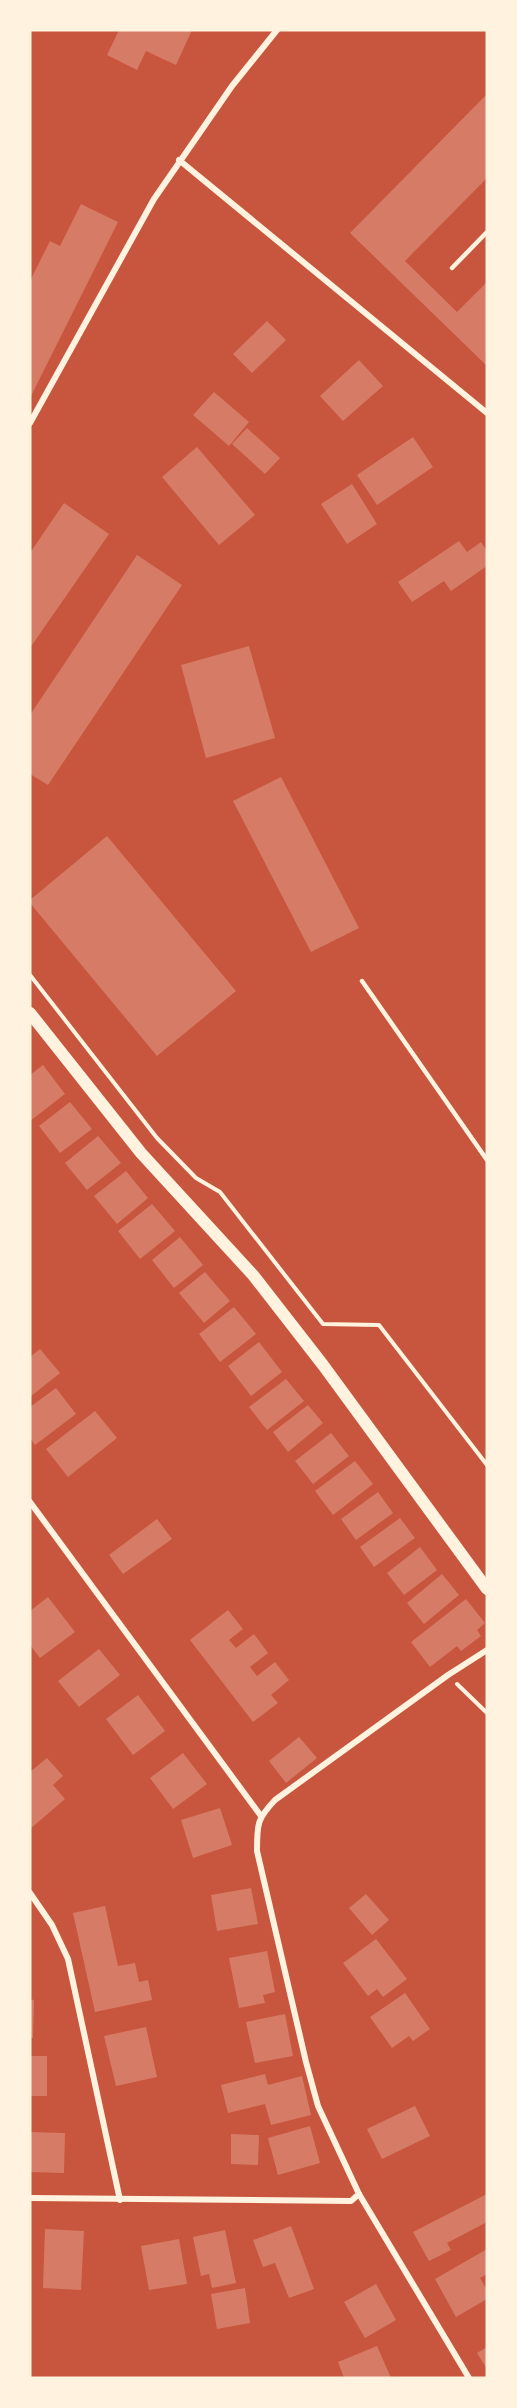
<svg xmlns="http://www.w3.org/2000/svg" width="517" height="2408" viewBox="0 0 517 2408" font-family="'Alegreya Sans',sans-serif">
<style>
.building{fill:#d67c66}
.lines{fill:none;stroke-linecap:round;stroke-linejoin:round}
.path{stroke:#fff3e0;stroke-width:4}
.service{stroke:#fff3e0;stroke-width:4.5}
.minor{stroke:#fff3e0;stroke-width:6}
.secondary{stroke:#fff3e0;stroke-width:12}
</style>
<rect width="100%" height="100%" fill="#c8553d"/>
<!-- building -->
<g class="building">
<polygon points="119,30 192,30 176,65 146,51 137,70 107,55"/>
<polygon points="487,94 487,178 405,261 457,312 487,282 487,366 350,233"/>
<polygon points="81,204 118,222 30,398 30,281 50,241 60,246"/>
<polygon points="267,321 286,340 252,373 233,354"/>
<polygon points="359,360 383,386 343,421 320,396"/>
<polygon points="214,392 249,422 229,446 193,415"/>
<polygon points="247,428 280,458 265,474 232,444"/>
<polygon points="413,437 433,467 377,505 357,475"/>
<polygon points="197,447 255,515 219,545 162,477"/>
<polygon points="352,484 377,524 347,544 321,504"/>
<polygon points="64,503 109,534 30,648 30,553"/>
<polygon points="459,541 467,552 481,542 487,551 487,566 451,591 444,581 412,602 398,582"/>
<polygon points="137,555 182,585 48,785 30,774 30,715"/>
<polygon points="249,646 275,738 206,758 181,665"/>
<polygon points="281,777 359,928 311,952 233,801"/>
<polygon points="107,836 236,991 157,1056 30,903 30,900"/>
<polygon points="43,1065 65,1094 30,1121 30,1075"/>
<polygon points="70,1102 92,1129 60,1153 39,1126"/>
<polygon points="98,1136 121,1163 87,1190 65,1163"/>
<polygon points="126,1171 148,1198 117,1224 94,1196"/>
<polygon points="152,1204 175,1231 140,1259 118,1231"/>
<polygon points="180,1237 203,1265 174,1288 152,1260"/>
<polygon points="205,1272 230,1301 204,1323 179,1293"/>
<polygon points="234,1307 256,1334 220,1362 199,1334"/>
<polygon points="259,1342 282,1372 251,1396 228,1366"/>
<polygon points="40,1349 60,1373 30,1397 30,1357"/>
<polygon points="286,1379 304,1401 267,1430 249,1407"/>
<polygon points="56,1388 76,1414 35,1445 30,1438 30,1407"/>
<polygon points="308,1405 323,1423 288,1452 273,1432"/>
<polygon points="95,1411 117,1438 68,1477 46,1449"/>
<polygon points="331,1433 349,1456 313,1484 295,1461"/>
<polygon points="355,1461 373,1484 333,1515 315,1491"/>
<polygon points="378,1492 393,1513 356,1540 341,1519"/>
<polygon points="400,1518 415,1538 374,1567 360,1547"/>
<polygon points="157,1519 172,1539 123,1574 109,1555"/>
<polygon points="420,1547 437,1570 404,1595 387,1573"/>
<polygon points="442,1574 459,1595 424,1624 407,1603"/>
<polygon points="48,1597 75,1632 40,1658 30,1645 30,1611"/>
<polygon points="466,1599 485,1623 477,1630 481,1636 461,1651 457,1646 430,1667 411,1642"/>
<polygon points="228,1610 243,1629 229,1640 236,1648 254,1634 268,1653 250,1667 257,1676 275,1662 289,1680 271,1695 278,1703 253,1722 190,1640"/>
<polygon points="99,1649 120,1675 79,1707 58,1681"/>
<polygon points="138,1695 165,1731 133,1755 106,1719"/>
<polygon points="299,1737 317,1758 286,1783 269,1761"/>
<polygon points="183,1753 207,1784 173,1809 150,1778"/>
<polygon points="47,1758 63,1776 53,1785 65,1799 30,1829 30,1772"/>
<polygon points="220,1808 232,1845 193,1858 181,1820"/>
<polygon points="251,1888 258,1924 217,1931 211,1895"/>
<polygon points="366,1894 389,1920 372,1935 349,1908"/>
<polygon points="105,1906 118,1966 135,1963 139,1982 148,1980 152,2000 95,2012 73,1913"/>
<polygon points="376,1939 407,1979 383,1997 377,1989 368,1996 343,1963"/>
<polygon points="267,1951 275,1992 263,1995 265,2003 239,2008 229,1958"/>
<polygon points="405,1993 430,2029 413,2041 409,2036 392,2048 370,2017"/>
<polygon points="30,1999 34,2000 33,2038 30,2038"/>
<polygon points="285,2014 293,2056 255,2063 246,2022"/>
<polygon points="146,2027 157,2077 116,2086 104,2036"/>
<rect x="30" y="2056" width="17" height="40"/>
<polygon points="265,2074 268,2085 302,2076 311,2115 271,2125 265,2104 228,2113 221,2085"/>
<polygon points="415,2106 430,2136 382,2159 367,2129"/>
<polygon points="310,2126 320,2163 278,2175 268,2138"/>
<polygon points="30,2132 65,2133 64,2173 30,2172"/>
<polygon points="231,2134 259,2135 258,2165 231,2164"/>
<polygon points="487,2194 487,2222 447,2243 451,2250 429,2261 413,2232"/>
<polygon points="291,2226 314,2289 289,2298 275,2263 263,2267 253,2240"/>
<polygon points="45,2229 84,2231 81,2290 43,2288"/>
<polygon points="225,2230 236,2283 212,2288 209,2274 201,2276 193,2237"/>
<polygon points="179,2239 187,2284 149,2290 141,2246"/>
<polygon points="487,2249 487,2274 480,2278 487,2290 487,2299 456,2317 435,2279"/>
<polygon points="376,2284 396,2320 365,2338 344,2302"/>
<polygon points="245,2288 250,2323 217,2329 211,2294"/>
<polygon points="377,2346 391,2378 344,2378 338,2362"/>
<polygon points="487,2347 487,2369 477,2353"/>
</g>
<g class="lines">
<!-- path -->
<g class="path">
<polyline points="30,975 157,1138 196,1178 220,1192 323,1324 379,1325 487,1465"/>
<polyline points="457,1684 487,1713"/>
</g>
<!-- service -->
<g class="service">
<polyline points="452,268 487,232"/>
<polyline points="362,981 487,1160"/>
</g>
<!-- minor -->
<g class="minor">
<polyline points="179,160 487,413"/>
<polyline points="30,423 154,199 232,86 277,30"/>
<polyline points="30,1502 261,1816"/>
<polyline points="30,1893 52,1925 68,1959 120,2200"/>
<polyline points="30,2198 351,2201 359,2194"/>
<path d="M 469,2378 L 359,2194 L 318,2106 L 306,2062 L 257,1851 C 257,1824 257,1819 275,1800 L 448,1675 L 487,1650"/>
</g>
<!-- secondary -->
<polyline class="secondary" points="30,1013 141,1153 253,1275 323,1365 487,1589"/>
</g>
<!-- border -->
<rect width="517" height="2408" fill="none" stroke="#fff3e0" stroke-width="63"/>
</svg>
